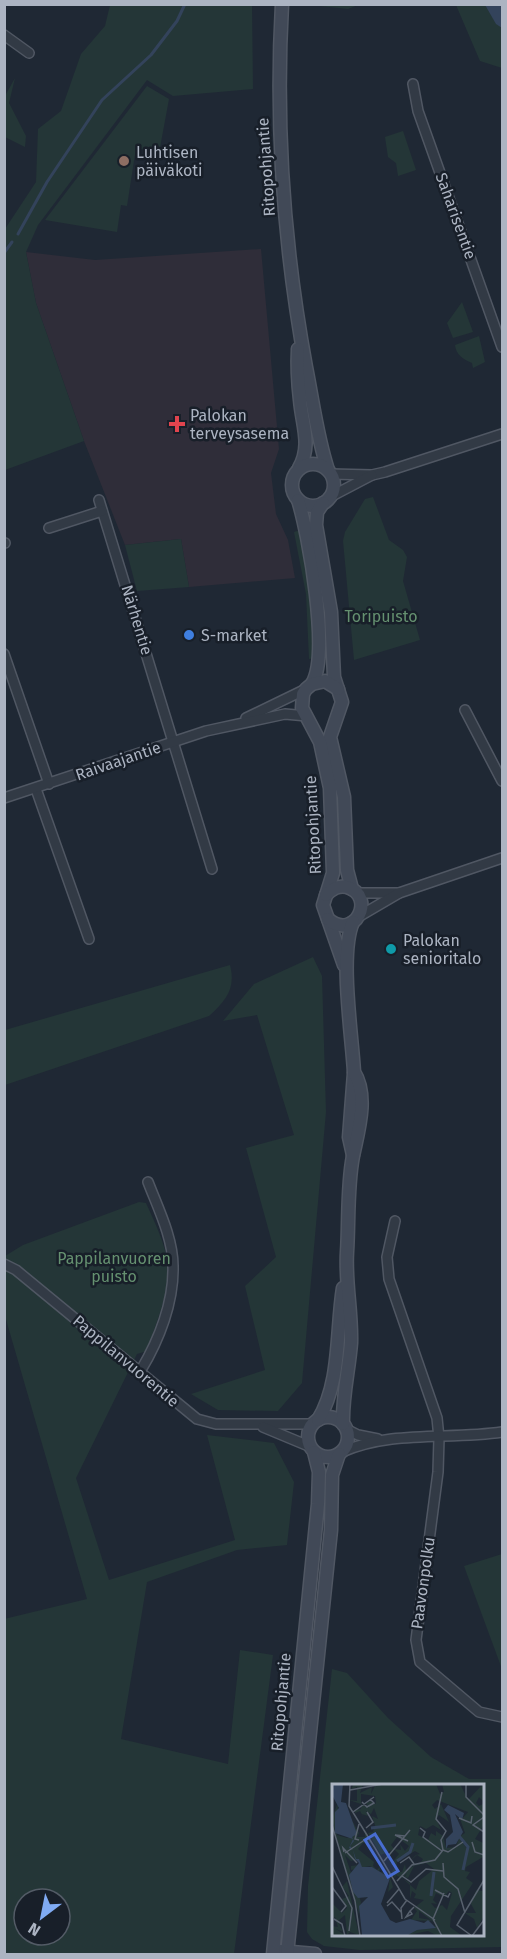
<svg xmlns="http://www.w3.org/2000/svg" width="507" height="1959" viewBox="0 0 507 1959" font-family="'Fira Sans',sans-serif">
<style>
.medical{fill:#2f2d39}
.green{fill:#243637;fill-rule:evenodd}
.water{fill:#33435b}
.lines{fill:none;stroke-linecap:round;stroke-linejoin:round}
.stream{stroke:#33435b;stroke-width:3}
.minor-casing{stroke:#505763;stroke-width:12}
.secondary-casing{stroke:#505763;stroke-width:15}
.minor{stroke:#323a45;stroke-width:9}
.secondary{stroke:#414957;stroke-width:12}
.education-dot{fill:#8d6e63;stroke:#181f29;stroke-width:2}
.health-dot{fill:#e0444e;stroke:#181f29;stroke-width:2}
.shop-dot{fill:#3f7fe0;stroke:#181f29;stroke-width:2}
.culture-dot{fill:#0f9aa8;stroke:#181f29;stroke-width:2}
.labels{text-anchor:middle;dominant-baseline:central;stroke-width:5;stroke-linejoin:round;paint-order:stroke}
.poi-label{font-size:16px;fill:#acb4c2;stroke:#181f29;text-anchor:start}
.street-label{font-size:16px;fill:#acb4c2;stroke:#181f29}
.park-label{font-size:16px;fill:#659170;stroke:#181f29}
.inset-river{fill:none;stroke:#33435b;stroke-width:3}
.inset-road{fill:none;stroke:#57606d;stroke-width:1.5}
.view{fill:#486dd1;fill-opacity:0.15;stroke:#486dd1;stroke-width:3}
.inset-edge{fill:none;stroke:#acb4c2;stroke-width:3}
</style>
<rect width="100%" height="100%" fill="#1f2834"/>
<!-- medical -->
<polygon class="medical" points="261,249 279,449 271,473 276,514 288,540 295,578 189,587 181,539 125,545 84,441 36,303 26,252 95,260"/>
<!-- green -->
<g class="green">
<polygon points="302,4 358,4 358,5 348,9"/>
<polygon points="110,5 252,5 253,89 173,96 147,80 38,225 26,252 36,303 84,441 5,470 5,229 36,182 38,129 61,111 81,54 105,26"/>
<polygon points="456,5 485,5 496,23 502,28 502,68 480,61"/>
<polygon points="15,78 9,103 26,136 25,147 5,137 5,96"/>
<polygon points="147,86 169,99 159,153 136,148 127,206 121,205 117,232 45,220"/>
<polygon points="403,131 416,170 398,176 396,163 388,157 385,137"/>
<polygon points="462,302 473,332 453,338 447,323"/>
<path d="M 479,336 L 485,362 L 473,368 L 472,363 C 463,359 456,355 455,345 Z"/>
<polygon points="373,497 389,540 403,550 407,557 403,581 420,640 354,660 343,541 345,532 365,499"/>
<polygon points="300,530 310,587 315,658 309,659 306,594 294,532"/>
<polygon points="181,539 189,587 137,591 125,545"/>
<polygon points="313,957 322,976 326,1112 302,1383 278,1411 218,1410 191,1394 265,1370 245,1286 276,1257 246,1148 294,1135 257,1015 223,1021 254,984"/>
<path d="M 230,965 C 236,989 226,1000 209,1016 L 5,1085 L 5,1030 Z"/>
<path d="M 139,1202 L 146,1203 C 155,1223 165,1243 168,1265 C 170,1293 155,1325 147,1351 L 137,1354 L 76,1478 L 109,1580 L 235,1540 L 207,1435 L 274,1443 L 294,1482 L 287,1545 L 237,1550 L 147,1582 L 121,1739 L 228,1764 L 240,1650 L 273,1655 L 234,1954 L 5,1954 L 4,1619 L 87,1599 L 5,1316 L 5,1256 L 23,1245 ZM 24,1899 L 60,1899 L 60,1935 L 24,1935 Z"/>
<polygon points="502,1554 502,1669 464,1566"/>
<path d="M 332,1669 L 347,1673 L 388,1718 L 431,1757 L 469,1779 L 502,1779 L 502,1947 L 360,1950 L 324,1946 L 312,1939 L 307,1932 L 308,1886 ZM 333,1785 L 482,1785 L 482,1934 L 333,1934 Z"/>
</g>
<!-- water -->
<polygon class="water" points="485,5 502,5 502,28 496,24"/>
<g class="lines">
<!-- stream -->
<g class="stream">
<polyline points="18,234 47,182 102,100 151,55 177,21 185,4"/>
<polyline points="4,253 12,242"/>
</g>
<defs>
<g id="minor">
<polyline points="4,35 29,53"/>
<polyline points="413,84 418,111 502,347"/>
<polyline points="331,474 372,475 385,472 502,434"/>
<polyline points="330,497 372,475"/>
<polyline points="99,500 212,869"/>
<polyline points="49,528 102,511"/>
<polyline points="4,543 5,543"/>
<polyline points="4,654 49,784"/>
<polyline points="465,710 502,781"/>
<polyline points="246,718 306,689"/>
<polyline points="36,789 89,939"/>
<polyline points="4,798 206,731 285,714 307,716"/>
<polyline points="357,893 399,893"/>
<polyline points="358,917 399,893 502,858"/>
<polyline points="395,1221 387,1257 389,1279 437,1418 439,1438 438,1472 416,1640 420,1662 479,1712 502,1717"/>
<polyline points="4,1264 16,1270 197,1419 216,1424 313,1424"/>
<path d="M 141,1370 C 159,1340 174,1302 173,1266 C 173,1238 158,1208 148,1182"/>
<polyline points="263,1427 311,1447"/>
<polyline points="346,1429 358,1435 378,1439"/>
<path d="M 342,1452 C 392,1430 449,1440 502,1432"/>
</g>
<g id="secondary">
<path d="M 282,4 C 275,126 284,248 306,367 C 313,402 317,437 328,470"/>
<path d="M 298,349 C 297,366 298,383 300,400 C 302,425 312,445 299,468"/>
<circle cx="313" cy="485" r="21"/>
<path d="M 298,500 C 309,535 330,654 312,684"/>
<polyline points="323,503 317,512 316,525 331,612 334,677 342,702 330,737 344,797 347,870 352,889"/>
<polyline points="338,689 325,681 312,684 306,689 303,694 302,708 320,742 330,788 333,873 323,905 344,965"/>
<path d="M 326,895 C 332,889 338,885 347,887 C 377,896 355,942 328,919"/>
<polyline points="353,1155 349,1137 354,1073"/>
<circle cx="328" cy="1437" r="20"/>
<path d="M 318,1420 C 341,1383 336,1331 343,1288"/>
<path d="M 343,1424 C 342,1397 349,1370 351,1343 C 352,1312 345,1282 347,1252 C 349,1221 347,1187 353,1156 C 358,1132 369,1096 354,1072 C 352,1035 339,954 353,922"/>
<polyline points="280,1951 315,1954"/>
<polyline points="273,1954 318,1504 319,1472 314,1452"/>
<polyline points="287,1954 331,1530 332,1475 339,1454"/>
</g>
</defs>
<!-- minor casing -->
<use href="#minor" class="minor-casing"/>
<!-- secondary casing -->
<use href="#secondary" class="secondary-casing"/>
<!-- minor -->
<use href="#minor" class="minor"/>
<!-- secondary -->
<use href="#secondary" class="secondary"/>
</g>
<!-- markers -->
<circle class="education-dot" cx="124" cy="161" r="6"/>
<path class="health-dot" d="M174 415h6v6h6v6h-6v6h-6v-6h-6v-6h6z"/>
<circle class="shop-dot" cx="189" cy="635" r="6"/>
<circle class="culture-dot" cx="391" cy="949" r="6"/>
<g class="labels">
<!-- poi labels -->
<g class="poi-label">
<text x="136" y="152">Luhtisen<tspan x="136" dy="18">päiväkoti</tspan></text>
<text x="190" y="415">Palokan<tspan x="190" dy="18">terveysasema</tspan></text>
<text x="201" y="635">S-market</text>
<text x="403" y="940">Palokan<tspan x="403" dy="18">senioritalo</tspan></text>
</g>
<!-- street labels -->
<g class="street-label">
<text transform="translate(266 167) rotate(-94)">Ritopohjantie</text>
<text transform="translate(456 216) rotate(70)">Saharisentie</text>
<text transform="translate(137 620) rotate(73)">Närhentie</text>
<text transform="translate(118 761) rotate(-19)">Raivaajantie</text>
<text transform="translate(313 825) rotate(-93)">Ritopohjantie</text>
<text transform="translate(126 1361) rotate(40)">Pappilanvuorentie</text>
<text transform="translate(423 1583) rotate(-82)">Paavonpolku</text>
<text transform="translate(281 1702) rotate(-85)">Ritopohjantie</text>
</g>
<!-- park labels -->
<g class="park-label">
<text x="381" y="616">Toripuisto</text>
<text x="114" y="1258">Pappilanvuoren<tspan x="114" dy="18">puisto</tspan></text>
</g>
</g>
<!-- overview -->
<g transform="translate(332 1784)">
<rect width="152" height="152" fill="#1f2834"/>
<path d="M 22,0 L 31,0 L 28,9 L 40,3 L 39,10 L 43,2 L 52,0 L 104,0 L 108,10 L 112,8 L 110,0 L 128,0 L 136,16 L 151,0 L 151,17 L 147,13 L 144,19 L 147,22 L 151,20 L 151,42 L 143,55 L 151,59 L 151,73 L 134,83 L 133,87 L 138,88 L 134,94 L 141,99 L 119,132 L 118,143 L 129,151 L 104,151 L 96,147 L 76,151 L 84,146 L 103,144 L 103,139 L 87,127 L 87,134 L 99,136 L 98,137 L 79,136 L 85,127 L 82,124 L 92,116 L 82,114 L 84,110 L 80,107 L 78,115 L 78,99 L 64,91 L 63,94 L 60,88 L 63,83 L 59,80 L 67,70 L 62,65 L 69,66 L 68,60 L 73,67 L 77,62 L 65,53 L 59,61 L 62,65 L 49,71 L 36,49 L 41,48 L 43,41 L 40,32 L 46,35 L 42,24 L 39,30 L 34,27 L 36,32 L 30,30 L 33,36 L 28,27 L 23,29 L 23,26 L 29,25 L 29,20 L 37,24 L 34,19 L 38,17 L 44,20 L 43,12 L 29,10 L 29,20 L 17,16 L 25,17 L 25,3 L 19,5 ZM 105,16 L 136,28 L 130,35 L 127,32 L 133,49 L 127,53 L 135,59 L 136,66 L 127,54 L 124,63 L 114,64 L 111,52 L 104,47 L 104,52 L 99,49 L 96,56 L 86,51 L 88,42 L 94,45 L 101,41 L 109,46 L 104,34 L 107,31 L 117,38 L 109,20 L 103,25 L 100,21 ZM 83,67 L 88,70 L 84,71 L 76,79 L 85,71 L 91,75 L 89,78 L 74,86 L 73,80 L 70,88 L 64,88 L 65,77 ZM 94,79 L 102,85 L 87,97 L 84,106 L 70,94 L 75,89 L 73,93 L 76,94 L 82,82 ZM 117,107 L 120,109 L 115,126 L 110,121 L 103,124 L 99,119 L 105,120 L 101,116 L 104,109 L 112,113 ZM 6,18 L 5,51 L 15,54 L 24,50 L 17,46 L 21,38 L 27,49 L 25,53 L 33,53 L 33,46 L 40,59 L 31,59 L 26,65 L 42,78 L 41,82 L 45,86 L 48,83 L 47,88 L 50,88 L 58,93 L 61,103 L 56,108 L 58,94 L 38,82 L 19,86 L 19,82 L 28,81 L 27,75 L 19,77 L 13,71 L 29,118 L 27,130 L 4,52 L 0,35 ZM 15,97 L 27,151 L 18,148 L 15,151 L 13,131 L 6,137 L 11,148 L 4,145 L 13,151 L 0,151 L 0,142 L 6,143 L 3,133 L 0,135 L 0,119 L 10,129 L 15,124 L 10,115 L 17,112 L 10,103 ZM 144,106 L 151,107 L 151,134 L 145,144 L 142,135 L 133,129 L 144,129 L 139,120 Z" fill="#243637" fill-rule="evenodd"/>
<path d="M 0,0 L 11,0 L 9,18 L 14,19 L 25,50 L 20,53 L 22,57 L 18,62 L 21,66 L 24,75 L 27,75 L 30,83 L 40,83 L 58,94 L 49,120 L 58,136 L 64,139 L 78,135 L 92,139 L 96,136 L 104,144 L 85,146 L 76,151 L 30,151 L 27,122 L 36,113 L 26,114 L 21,108 L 17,91 L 27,79 L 23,75 L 21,66 L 17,64 L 21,55 L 3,49 L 3,28 L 7,24 L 0,11 ZM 116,21 L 132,29 L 130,36 L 123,30 L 131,48 L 124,60 L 116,61 L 114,65 L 114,55 L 121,48 L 118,31 L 112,26 Z" fill="#33435b"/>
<path class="inset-river" d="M 39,44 L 64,41M 127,52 L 136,63 L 131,86M 65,77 L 78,68 L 81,59M 99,112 L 102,88"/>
<path class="inset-road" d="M 18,0 L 17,22 L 43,64M 134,1 L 134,13 L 152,31M 18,6 L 51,0M 30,18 L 35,23 L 42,19 L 38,15M 21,28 L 42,13M 152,33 L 141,41 L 152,48M 127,34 L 139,39 L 140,32M 0,41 L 23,117 L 28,152M 34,44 L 41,38 L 35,28M 88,44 L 93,48 L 91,53 L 110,67M 73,52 L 63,51 L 76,57M 27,56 L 23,55 L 27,40M 140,58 L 143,68 L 152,71M 43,64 L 73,115 L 103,136M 111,66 L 116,68 L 131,58M 12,68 L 11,64 L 25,79M 13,69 L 37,53M 52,77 L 78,46M 68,79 L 77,73 L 82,80M 111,79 L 112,93 L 126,105 L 133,129M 0,82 L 20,124 L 17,147M 70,92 L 79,98 L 94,85 L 111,87M 65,97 L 80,81 L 103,76 L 111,66 L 109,56 L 114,47 L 104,35 L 110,8M 0,103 L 14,122 L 9,128M 103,106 L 116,113 L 118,109M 55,119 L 67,105M 55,122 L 60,118 L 69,128M 78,127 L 74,133 L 80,130 L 78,127 L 82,123M 2,135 L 10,140 L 13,152M 70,135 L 69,124 L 75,116M 101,135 L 112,109M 101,135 L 110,152M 140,152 L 125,141 L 152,96M 140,152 L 152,136"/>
<path class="view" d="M 43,50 L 66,87 L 56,93 L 33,56 Z"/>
<rect width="152" height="152" class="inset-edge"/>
</g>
<!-- border -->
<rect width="507" height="1959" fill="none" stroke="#acb4c2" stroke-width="12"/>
<!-- north arrow -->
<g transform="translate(42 1917) rotate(212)"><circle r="28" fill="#181f29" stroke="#535b66" stroke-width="1.5"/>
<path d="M0-4.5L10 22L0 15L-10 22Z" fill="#80abf3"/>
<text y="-9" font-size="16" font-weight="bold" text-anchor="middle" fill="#acb4c2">N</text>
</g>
</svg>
